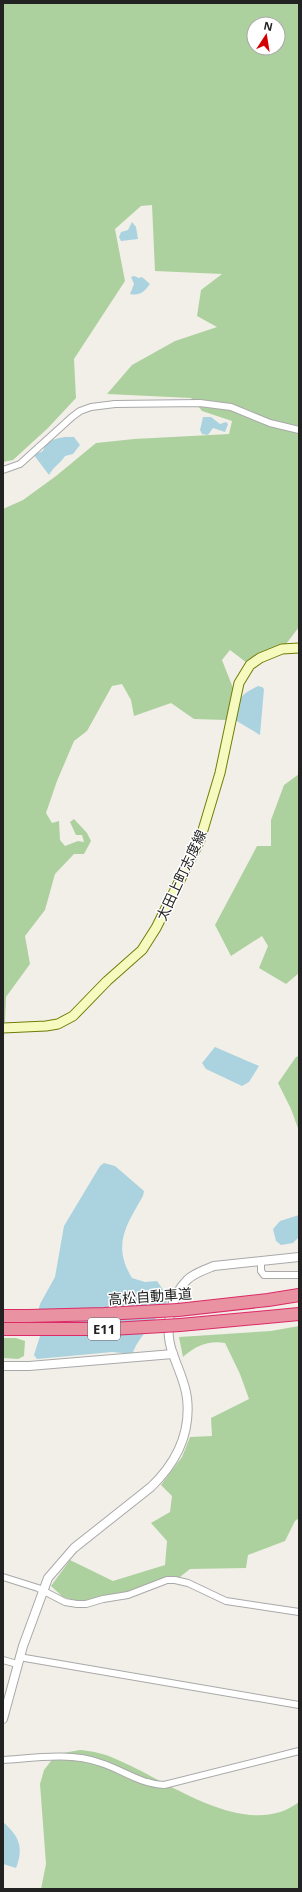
<svg xmlns="http://www.w3.org/2000/svg" width="302" height="1892" viewBox="0 0 302 1892" font-family="'Open Sans','Noto Sans JP',sans-serif">
<style>
.forest{fill:#add19e;fill-rule:evenodd}
.water{fill:#aad3df}
.lines{fill:none;stroke-linecap:round;stroke-linejoin:round}
.minor-casing{stroke:#a9a9a9;stroke-width:8}
.tertiary-casing{stroke:#a9a9a9;stroke-width:10}
.secondary-casing{stroke:#707d05;stroke-width:11}
.motorway-casing{stroke:#dc2a67;stroke-width:14}
.minor{stroke:#fff;stroke-width:6}
.tertiary{stroke:#fff;stroke-width:8}
.secondary{stroke:#f7fabf;stroke-width:9}
.motorway{stroke:#e892a2;stroke-width:12}
.motorway-bridge-casing{stroke:#dc2a67;stroke-width:14;stroke-linecap:butt}
.motorway-bridge{stroke:#e892a2;stroke-width:12}
.labels{text-anchor:middle;dominant-baseline:central;stroke-width:3;stroke-linejoin:round;paint-order:stroke}
.shield{fill:#fff;stroke:#646464;stroke-width:1}
.shield-label{font-size:13px;font-weight:bold;fill:#222}
.street-label{font-size:14px;fill:#222;stroke:#fff}
</style>
<rect width="100%" height="100%" fill="#f2efe9"/>
<!-- forest -->
<g class="forest">
<path d="M 3,3 L 299,3 L 299,627 L 286,644 L 260,654 L 247,663 L 230,650 L 222,660 L 233,688 L 226,720 L 194,719 L 171,703 L 134,716 L 131,700 L 122,684 L 112,686 L 87,731 L 74,741 L 57,781 L 46,813 L 52,823 L 59,821 L 60,840 L 65,846 L 78,841 L 84,842 L 82,835 L 76,835 L 70,822 L 74,819 L 87,833 L 91,841 L 84,854 L 74,854 L 55,874 L 45,910 L 25,936 L 30,964 L 6,997 L 5,1022 L 3,1023 L 3,509 L 23,500 L 56,476 L 96,443 L 134,439 L 229,434 L 232,421 L 202,411 L 191,398 L 107,394 L 132,365 L 175,341 L 217,327 L 197,316 L 201,290 L 222,274 L 155,271 L 152,205 L 141,206 L 115,229 L 125,281 L 74,359 L 76,398 L 48,428 L 13,460 L 3,462 ZM 254,24 L 278,24 L 278,48 L 254,48 Z"/>
<polygon points="299,774 299,973 286,984 259,968 268,946 262,936 231,956 215,925 257,846 271,846 271,820 284,785"/>
<polygon points="299,1056 299,1131 291,1109 278,1083 296,1057"/>
<path d="M 299,1326 L 299,1518 L 295,1521 L 285,1541 L 248,1555 L 246,1568 L 190,1569 L 180,1577 L 165,1578 L 128,1592 L 85,1603 L 63,1597 L 51,1586 L 70,1560 L 113,1581 L 165,1565 L 167,1541 L 151,1523 L 170,1512 L 172,1496 L 161,1485 L 182,1457 L 190,1437 L 212,1436 L 211,1418 L 249,1399 L 240,1374 L 225,1343 C 209,1340 195,1346 183,1357 L 179,1337 L 271,1331 Z"/>
<polygon points="3,1338 16,1338 25,1341 24,1356 18,1359 3,1358"/>
<path d="M 80,1750 C 93,1751 106,1754 118,1760 C 168,1781 247,1842 299,1802 L 299,1889 L 41,1889 L 46,1864 L 40,1784 L 44,1770 L 51,1761 L 63,1753 Z"/>
</g>
<!-- water -->
<g class="water">
<polygon points="132,222 136,227 138,239 121,241 119,237 121,232 128,230"/>
<path d="M 134,276 L 139,278 L 142,277 L 150,284 C 144,292 140,296 130,294 L 134,284 L 131,277 Z"/>
<polygon points="203,417 211,417 220,424 226,422 228,424 225,432 213,428 208,435 202,434 200,430"/>
<path d="M 65,437 L 74,437 L 80,445 L 73,454 L 65,456 C 60,464 53,467 49,475 L 34,455 L 43,451 C 46,440 54,439 65,437 Z"/>
<path d="M 258,686 L 262,687 L 264,689 L 260,735 L 235,720 C 238,700 238,696 258,686 Z"/>
<polygon points="215,1047 259,1066 249,1082 242,1086 206,1069 202,1063"/>
<path d="M 104,1163 L 115,1166 L 144,1191 L 143,1196 C 126,1226 112,1245 132,1278 L 145,1282 L 157,1281 L 169,1298 C 160,1318 141,1332 132,1354 L 112,1352 L 37,1359 L 34,1355 L 40,1336 L 38,1312 L 40,1304 L 55,1277 L 64,1226 L 100,1166 Z"/>
<polygon points="299,1215 299,1237 293,1243 281,1245 276,1241 273,1229 280,1221"/>
<path d="M 3,1822 C 19,1836 24,1847 16,1868 L 3,1864 Z"/>
</g>
<g class="lines">
<defs>
<g id="minor">
<polyline points="3,470 20,464 72,417 80,411 91,407 115,404 200,403 231,407 270,423 299,430"/>
<polyline points="261,1262 261,1271 264,1275 299,1275"/>
<polyline points="3,1577 38,1588 65,1602 77,1604 86,1604 103,1599 128,1595 167,1580 175,1580 188,1583 226,1601 299,1612"/>
<polyline points="19,1657 299,1705"/>
<polyline points="3,1660 17,1664"/>
<path d="M 3,1760 C 34,1758 71,1752 101,1763 C 123,1770 140,1784 164,1785 L 299,1751"/>
</g>
<g id="tertiary">
<polyline points="3,1366 29,1366 173,1354"/>
<path d="M 3,1719 L 23,1646 L 48,1578 L 74,1548 L 151,1487 C 176,1463 191,1433 187,1398 C 185,1382 178,1369 173,1354 C 164,1331 169,1298 187,1280 C 194,1273 204,1270 214,1266 L 299,1257"/>
</g>
<polyline id="secondary" points="3,1028 46,1026 58,1024 73,1016 107,981 142,950 156,928 200,840 220,773 239,683 250,665 260,658 282,649 299,648"/>
<g id="motorway">
<polyline points="178,1310 268,1300 299,1295"/>
<polyline points="3,1316 28,1316"/>
<polyline points="180,1325 299,1314"/>
<polyline points="3,1329 29,1329"/>
</g>
</defs>
<!-- minor casing -->
<use href="#minor" class="minor-casing"/>
<!-- tertiary casing -->
<use href="#tertiary" class="tertiary-casing"/>
<!-- secondary casing -->
<use href="#secondary" class="secondary-casing"/>
<!-- motorway casing -->
<use href="#motorway" class="motorway-casing"/>
<!-- minor -->
<use href="#minor" class="minor"/>
<!-- tertiary -->
<use href="#tertiary" class="tertiary"/>
<!-- secondary -->
<use href="#secondary" class="secondary"/>
<!-- motorway -->
<use href="#motorway" class="motorway"/>
<defs>
<g id="motorway-bridge">
<polyline points="28,1316 104,1314 178,1310"/>
<polyline points="29,1329 111,1329 180,1325"/>
</g>
</defs>
<!-- motorway-bridge casing -->
<use href="#motorway-bridge" class="motorway-bridge-casing"/>
<!-- motorway-bridge -->
<use href="#motorway-bridge" class="motorway-bridge"/>
</g>
<g class="labels">
<!-- shield labels -->
<rect class="shield" x="88" y="1318" width="32" height="22" rx="3"/>
<g class="shield-label">
<text x="104" y="1329">E11</text>
</g>
<!-- street labels -->
<g class="street-label">
<text transform="translate(181 875) rotate(-65)">太田上町志度線</text>
<text transform="translate(150 1296) rotate(-4)">高松自動車道</text>
</g>
</g>
<!-- border -->
<rect width="302" height="1892" fill="none" stroke="#222222" stroke-width="8"/>
<!-- north arrow -->
<g transform="translate(266 36) rotate(12)"><circle r="19" fill="#ffffff" stroke="#a7a7a7"/>
<path d="M0-3L7 15L0 10L-7 15Z" fill="#d40000"/>
<text y="-6" font-size="11" font-weight="bold" text-anchor="middle" fill="#222222">N</text>
</g>
</svg>
